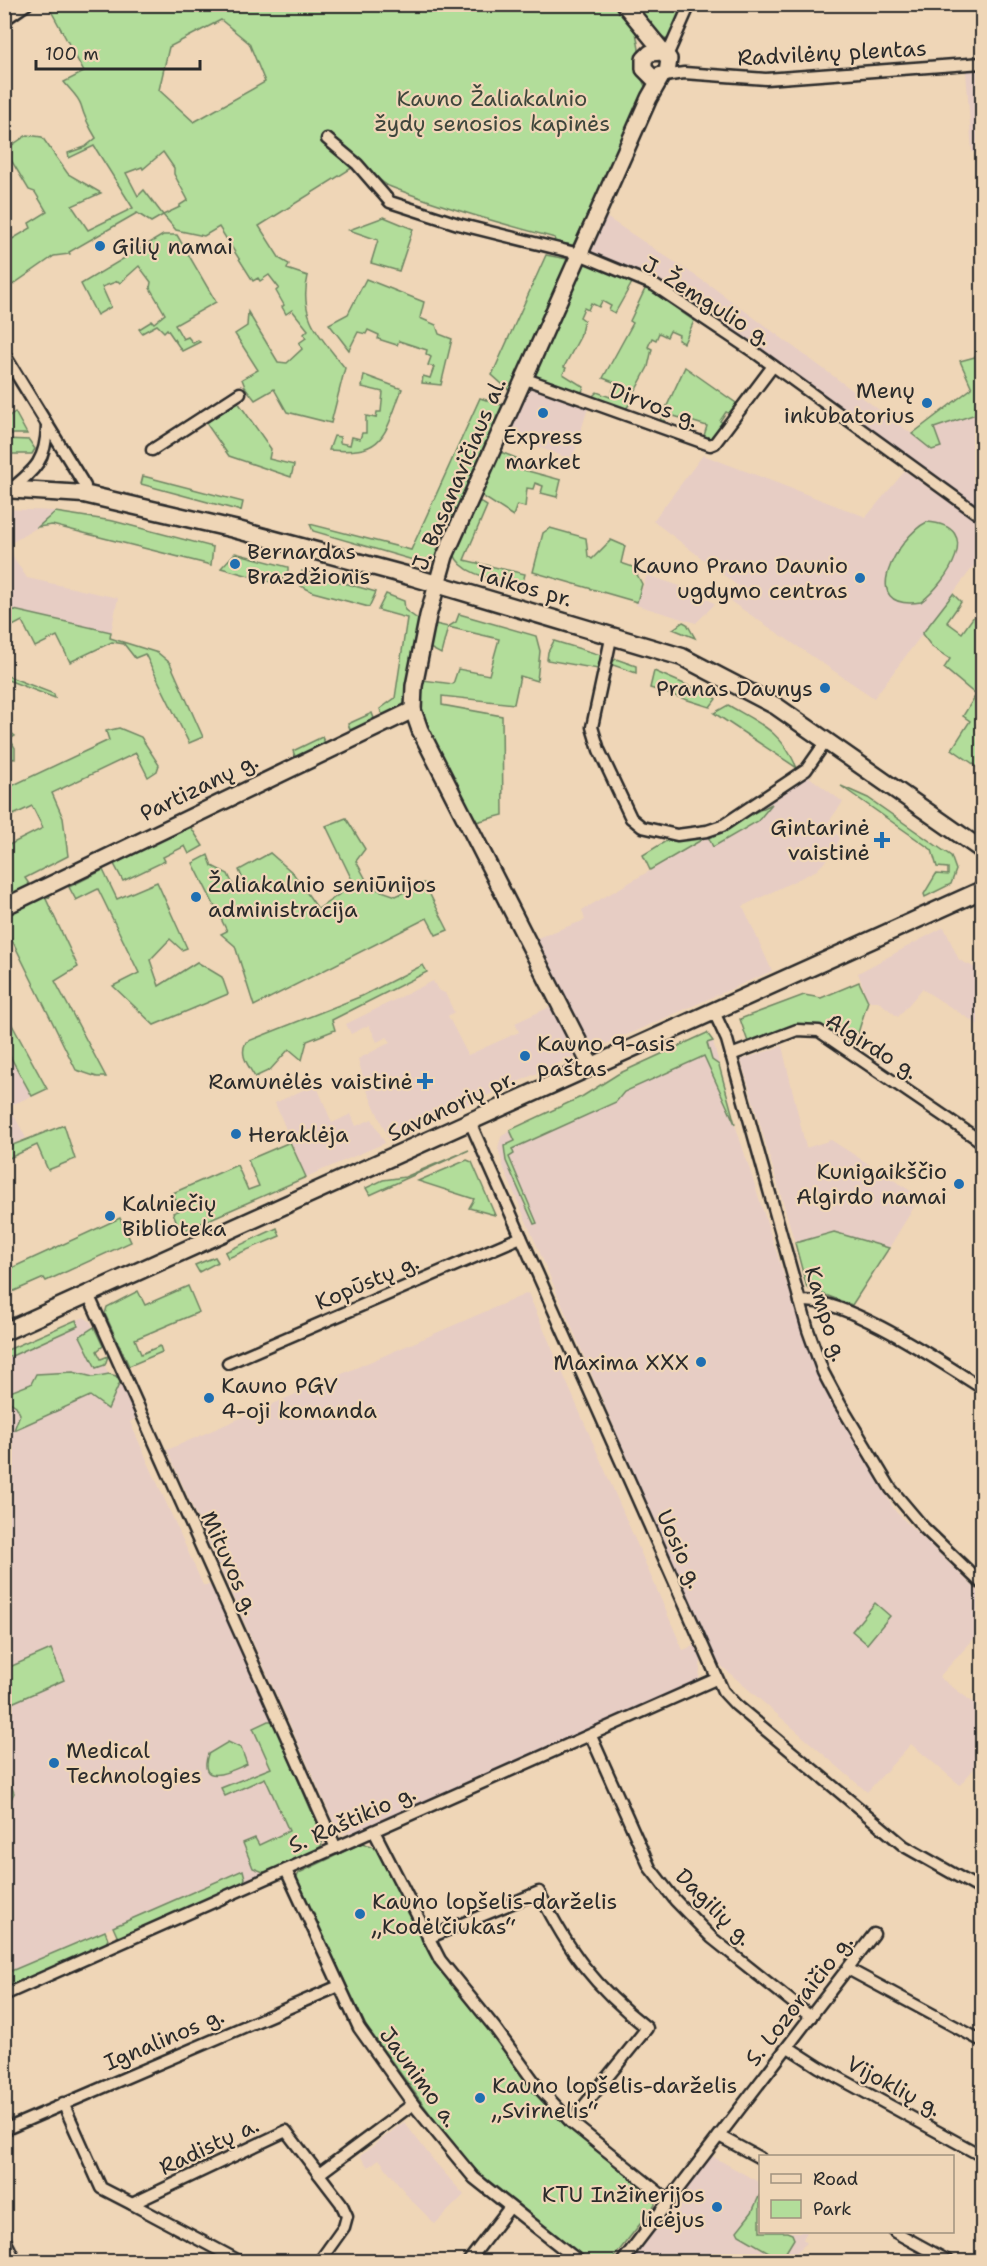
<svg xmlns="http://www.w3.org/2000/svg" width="987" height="2266" viewBox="0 0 987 2266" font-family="'Shantell Sans',sans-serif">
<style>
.built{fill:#e7cdc4}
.green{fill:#b2dd9a;stroke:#6e8462;stroke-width:1.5;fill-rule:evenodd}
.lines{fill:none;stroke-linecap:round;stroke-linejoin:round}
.street-casing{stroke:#2b2b2b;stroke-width:15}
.secondary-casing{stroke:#2b2b2b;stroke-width:20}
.primary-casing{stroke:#2b2b2b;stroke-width:21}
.street{stroke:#efd6b7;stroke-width:10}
.secondary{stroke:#efd6b7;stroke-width:15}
.primary{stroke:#efd6b7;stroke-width:16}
.poi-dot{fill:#1f6fb2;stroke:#efd6b7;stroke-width:2}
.labels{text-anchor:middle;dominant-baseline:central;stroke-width:4.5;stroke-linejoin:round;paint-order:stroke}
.street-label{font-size:22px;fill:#2b2b2b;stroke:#efd6b7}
.park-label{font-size:22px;fill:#3f463c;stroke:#efd6b7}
.poi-label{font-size:22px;fill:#2b2b2b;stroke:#efd6b7;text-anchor:start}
</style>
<rect width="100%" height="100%" fill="#efd6b7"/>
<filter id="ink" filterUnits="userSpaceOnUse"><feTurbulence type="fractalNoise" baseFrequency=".0167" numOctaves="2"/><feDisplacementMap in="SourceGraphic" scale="12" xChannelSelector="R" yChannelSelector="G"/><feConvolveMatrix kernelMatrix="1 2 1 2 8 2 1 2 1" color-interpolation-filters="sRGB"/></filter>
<g filter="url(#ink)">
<!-- built -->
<g class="built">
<polygon points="982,70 982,152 972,152 966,71"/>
<polygon points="603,215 711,286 912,434 972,388 960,361 982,355 982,509 669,288 595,255 588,248"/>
<polygon points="532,375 591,398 572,460 505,434"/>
<polygon points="703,455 866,517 905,471 982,525 982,555 874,698 730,601 742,589 653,521"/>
<polygon points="4,509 55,511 38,527 6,546 27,578 118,598 111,632 5,608"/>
<polygon points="647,575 698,592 715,604 696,623 636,605"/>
<polygon points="797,768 843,802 827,824 840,838 833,853 817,870 743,906 772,971 597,1048 591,1047 537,938 585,920 582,910 708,837 707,827 734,814"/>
<polygon points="944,927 959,960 982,971 982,1027 922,989 898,1017 878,1001 868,1001 858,973"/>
<polygon points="433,981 438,990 445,993 454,1012 448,1016 468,1055 519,1032 515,1023 554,1005 577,1053 575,1056 389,1140 366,1088 358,1059 391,1042 387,1037 377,1042 369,1025 351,1034 346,1024"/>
<polygon points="707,1033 713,1041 735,1124 816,1374 896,1512 982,1595 982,1630 939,1677 982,1709 982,1759 960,1785 911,1744 867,1792 719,1664 656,1525 504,1169 498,1148 501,1137 510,1130 583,1096 618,1074"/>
<polygon points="782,1046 806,1148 831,1140 920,1197 889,1248 834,1232 795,1243 741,1060"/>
<polygon points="4,1047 32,1096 9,1106 26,1138 5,1148"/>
<polygon points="316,1084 332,1123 351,1114 356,1126 372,1119 385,1143 306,1177 275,1103"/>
<polygon points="528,1293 683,1650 695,1645 701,1659 699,1678 693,1684 361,1831 343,1834 337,1830 330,1814 167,1450"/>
<polygon points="84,1317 90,1321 103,1346 97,1351 109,1374 116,1376 120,1382 136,1418 130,1422 203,1585 209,1585 215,1590 323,1838 321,1846 314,1851 122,1938 117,1936 113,1927 5,1974 4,1351"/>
<polygon points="404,2122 434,2161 464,2195 435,2224 410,2199 379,2159 368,2167 360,2156"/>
<polygon points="712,2156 760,2183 760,2232 807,2232 803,2239 807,2243 786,2261 631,2262"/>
</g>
<!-- green -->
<g class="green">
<path d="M 614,4 L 636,32 L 639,49 L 636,66 L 647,91 L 573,245 L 554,242 L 555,238 C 500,223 445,208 391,187 C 377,182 372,167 358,164 L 259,226 L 280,259 L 289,264 L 287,269 L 308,276 C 298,318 321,337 345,368 L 331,423 L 287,412 L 274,389 L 255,400 L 245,387 L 242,379 L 258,370 L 235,334 L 247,326 L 248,312 L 278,362 L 287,363 L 302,349 L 299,343 L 306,338 L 304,334 L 308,330 L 292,310 L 286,314 L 282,307 L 284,305 L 276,291 L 279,288 L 269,275 L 260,281 L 258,278 L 253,281 L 219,227 L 204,236 L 176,230 L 163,215 L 151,222 L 137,213 L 69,252 L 70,254 L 54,256 L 5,290 L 5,235 L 9,241 L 31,228 L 29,223 L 47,212 L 35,192 L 29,190 L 5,150 L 27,135 L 42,137 L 68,174 L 101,193 L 72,206 L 88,230 L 133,208 L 94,146 L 69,158 L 68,153 L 85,147 L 96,138 C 88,125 84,116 81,105 C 78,96 70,90 64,82 L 84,72 L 50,9 L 51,5 ZM 221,20 L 249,43 L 265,82 L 194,122 L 159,90 L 169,47 ZM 163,152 L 174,168 L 174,174 L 188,200 L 180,205 L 180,207 L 163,215 L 144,190 L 138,196 L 126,173 L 142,167 L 143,169 Z"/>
<polygon points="635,5 685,5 668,40 660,35"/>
<polygon points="384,217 413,229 399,271 371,263 378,240 349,230"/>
<polygon points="163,235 177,235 216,302 175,325 183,339 188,337 193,343 198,340 200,342 182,351 167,329 164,332 157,325 142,333 139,329 152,321 154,323 165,314 150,288 151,282 139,266 120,283 118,281 102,287 111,307 97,315 81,284"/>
<polygon points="546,255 567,259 567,264 511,392 492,375"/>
<polygon points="583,262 633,281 615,313 609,310 611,306 602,301 599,307 591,303 588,310 584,308 580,317 584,320 580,337 564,367 566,368 563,374 584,387 581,394 532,375"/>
<polygon points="366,279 424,302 420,318 436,325 439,334 452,339 441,385 422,383 423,376 430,378 434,367 428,365 431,357 426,354 427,350 399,341 397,345 378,339 379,335 368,330 366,334 358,332 349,350 329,324 348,314"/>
<polygon points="646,287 694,321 684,343 678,340 679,335 670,331 667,337 659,333 656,340 652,338 648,347 652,349 648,367 632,397 634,398 625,410 591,398 597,392 610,397 616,383 603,378 633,323 630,321"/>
<polygon points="982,355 982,412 934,428 941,447 932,450 912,434 972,388 960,361"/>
<polygon points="685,367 736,403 730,414 726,412 720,421 723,423 713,438 703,439 707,426 667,414 663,423 660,421"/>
<path d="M 364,375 L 402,389 C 384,436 385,455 329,450 L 334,436 L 340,437 L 340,443 L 350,445 L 352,437 L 360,439 L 362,433 L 366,433 L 366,416 L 376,418 L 377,412 L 381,412 L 383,392 L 362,387 Z"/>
<polygon points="480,398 505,406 443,548 433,560 413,560 313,531 310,524 411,550"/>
<polygon points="238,402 271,449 269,459 294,465 291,477 229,456 206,423"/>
<polygon points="15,412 27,434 5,434 5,419"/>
<polygon points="5,439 29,440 35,449 32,454 5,454"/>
<polygon points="498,451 516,458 513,467 561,480 557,497 541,493 543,486 535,483 533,489 527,488 525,507 517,505 513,516 479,494"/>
<polygon points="143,476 243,502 241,511 141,484"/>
<path d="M 476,499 L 487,506 L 464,560 L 525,574 L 522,586 C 501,580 462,577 454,554 Z"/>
<polygon points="55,512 113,521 213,547 211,565 52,525 38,527"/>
<path d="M 927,522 C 986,526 946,583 921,602 C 855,612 898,536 927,522 Z"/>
<polygon points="550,528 586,538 588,556 592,559 611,540 625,546 621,563 633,567 642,584 637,602 533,572 543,533"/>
<polygon points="235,553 288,567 288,573 278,584 221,568"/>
<polygon points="302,571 376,592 369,607 313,592 301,586"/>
<polygon points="386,594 404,601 405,610 419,620 407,700 398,710 383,717 380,709 395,698 407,618 378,610"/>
<polygon points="953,594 961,602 947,622 962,633 982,605 982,770 952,749 970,721 963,716 976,695 944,668 950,659 932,647 922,634"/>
<polygon points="5,608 111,632 110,638 158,653 170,663 203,737 189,743 145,654 135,658 124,644 112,642 70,662 57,636 35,647 22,621 5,630"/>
<polygon points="459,614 536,636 540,651 537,681 520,676 514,704 442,696 442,705 502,716 503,815 476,822 427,728 419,707 423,680 453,684 458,669 489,675 499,639 448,627 441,654 430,648 435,624 448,627 456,622"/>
<polygon points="683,622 687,624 695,638 673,629"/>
<polygon points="554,641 601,655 603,662 598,669 547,660 548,652"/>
<polygon points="616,659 636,666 636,673 610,664"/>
<polygon points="654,671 712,696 716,699 710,707 650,688"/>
<polygon points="5,675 54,694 55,698 5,679"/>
<path d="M 728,705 C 761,724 781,731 797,768 L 714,713 Z"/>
<polygon points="372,713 375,721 351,732 348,724"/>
<polygon points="119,728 141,737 159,765 157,771 148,777 136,753 52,793 63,818 68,856 25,878 31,887 5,901 5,847 43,828 32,806 5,819 5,789 109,740 106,731"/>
<polygon points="10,732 15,736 10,739 15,748 15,759 5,758 5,734"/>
<polygon points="322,737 326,745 296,759 293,751"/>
<polygon points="841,786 868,798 951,856 956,870 951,884 925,897 924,894 936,874 948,875 948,868 937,867 932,850"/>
<polygon points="772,804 758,821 713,847 708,836"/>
<polygon points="346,818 365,849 356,861 370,887 396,896 424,883 448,930 436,935 427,918 254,1006 235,946 221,934 227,931 193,863 208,855 212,866 228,874 234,887 244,882 239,870 270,853 293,873 318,909 354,884 326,826"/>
<polygon points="190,826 203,846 189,854 185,846 163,857 165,861 123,881 114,864"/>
<polygon points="703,839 650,870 643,855 666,841"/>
<polygon points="103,870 117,899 157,882 187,948 182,950 170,939 150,960 159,986 197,962 222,977 228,994 154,1025 113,986 139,973 98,889 76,900 69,887"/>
<polygon points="48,893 50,897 46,899 78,967 55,981 106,1077 97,1077 76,1070 7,930 5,930 5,914"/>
<path d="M 423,965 L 427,972 L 332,1020 L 335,1030 L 307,1041 L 302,1060 L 289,1049 L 270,1070 L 255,1077 C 248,1065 239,1055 246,1042 L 362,996 Z"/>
<polygon points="859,982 868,1001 853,1049 816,1026 806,1024 748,1042 740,1019 804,995 821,998"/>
<polygon points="5,1012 47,1089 32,1096 5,1047"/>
<polygon points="707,1033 713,1041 707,1043 712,1060 719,1065 735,1124 704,1056 624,1092 616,1102 512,1149 514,1154 509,1157 537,1223 534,1224 506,1161 504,1146 515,1141 510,1130 583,1096 618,1074"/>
<polygon points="64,1125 75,1159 48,1170 37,1145 5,1160 5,1148"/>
<polygon points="290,1142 306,1177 181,1232 173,1213 180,1210 173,1193 237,1165 248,1190 259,1186 248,1160"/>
<polygon points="469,1150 370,1195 366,1188 383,1180 405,1177"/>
<polygon points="467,1160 472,1162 495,1215 469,1208 474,1199 418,1181"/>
<polygon points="120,1218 131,1242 46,1281 44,1278 5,1295 5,1271"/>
<polygon points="277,1228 280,1236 228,1258 225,1252"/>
<polygon points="834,1232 889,1248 852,1305 807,1288 795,1243"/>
<polygon points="215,1257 218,1262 199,1272 195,1265"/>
<polygon points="188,1286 199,1312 135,1339 141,1354 160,1346 162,1352 129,1366 105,1314 107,1307 138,1291 145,1305"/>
<polygon points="76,1320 78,1326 5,1359 5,1351"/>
<polygon points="94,1327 103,1346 97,1351 101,1359 108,1356 105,1365 96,1368 80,1336"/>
<polygon points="73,1372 93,1377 109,1374 116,1376 120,1382 108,1409 90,1396 14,1430 20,1414 16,1406 7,1400 10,1392 31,1384 36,1374"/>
<polygon points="875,1603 890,1616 867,1644 852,1631"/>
<polygon points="51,1649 64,1680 5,1706 5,1669"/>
<polygon points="268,1721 273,1721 323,1838 321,1846 314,1851 266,1873 253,1868 243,1843 255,1838 259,1845 289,1831 265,1778 225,1796 221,1788 271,1768 253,1728"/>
<path d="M 228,1742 L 241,1748 L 247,1764 C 233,1770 197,1789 208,1754 Z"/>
<polygon points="5,1770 14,1793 9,1803 5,1805"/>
<polygon points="362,1843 371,1846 378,1851 430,1955 549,2107 655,2197 655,2205 611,2261 589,2261 478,2172 452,2144 366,2026 296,1879 299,1873"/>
<polygon points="243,1870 245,1878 243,1883 122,1938 117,1936 113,1927"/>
<polygon points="105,1931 108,1939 105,1945 5,1990 4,1974"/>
<polygon points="760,2194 760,2232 787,2232 792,2234 794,2239 783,2257 779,2258 739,2235 737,2231 752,2212"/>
</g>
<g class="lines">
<defs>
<g id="street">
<polyline points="4,20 27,4"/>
<polyline points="667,56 690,4"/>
<polyline points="664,76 684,73 766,79 982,63"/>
<polyline points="327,139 357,164 390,202 458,224 579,254 654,285 757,354 982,517"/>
<polyline points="4,354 85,486 84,494"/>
<polyline points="523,378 710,445 715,443 773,366"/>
<polyline points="152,450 240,393"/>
<path d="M 10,490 C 36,469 46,460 47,426"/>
<polyline points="612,634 592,727 599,750 631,818 642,827 677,835 707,831 722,826 806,770 827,740"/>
<polyline points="714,1012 727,1040 808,1330 823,1372 840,1404 891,1489 924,1528 982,1584"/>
<polyline points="731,1055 797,1030 819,1031 982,1142"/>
<polyline points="470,1122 723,1691 736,1705 904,1846 982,1890"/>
<polyline points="88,1294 336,1848"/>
<path d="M 800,1302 C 839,1293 947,1366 982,1388"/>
<polyline points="228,1363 521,1237"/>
<polyline points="591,1736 650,1868 675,1900 712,1938 811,2017"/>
<polyline points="374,1831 440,1960 495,2028 538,2087 571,2122 669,2201"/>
<polyline points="286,1870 359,2028 413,2104 474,2178 580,2262"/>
<path d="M 428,1938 L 539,1892 C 569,1952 594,1986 647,2028 L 571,2122"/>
<polyline points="848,1969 982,2041"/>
<polyline points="4,1995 716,1679"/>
<polyline points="788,2047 819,2067 982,2156"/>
<polyline points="63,2103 101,2188 132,2204"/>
<polyline points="4,2130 339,1986"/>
<polyline points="719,2136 760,2158"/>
<polyline points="319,2174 413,2104"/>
<polyline points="895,2232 950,2262"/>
<polyline points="4,2238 16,2262"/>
<polyline points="241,2262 132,2204 286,2131 341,2203 347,2216 344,2227 319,2262"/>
<polyline points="468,2262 510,2207"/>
<polyline points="622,2262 874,1934"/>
</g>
<g id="secondary">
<polyline points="624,4 669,59 667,73 653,78 644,69 644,59 650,53 662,52"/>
<polyline points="4,907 413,710"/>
<polyline points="591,1066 420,730 413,710 414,686 428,616 445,556 649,98 661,77"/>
</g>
<g id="primary">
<polyline points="4,489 84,494 234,529 413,577 682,657 776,706 982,850"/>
<polyline points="4,1332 982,890"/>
</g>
</defs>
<!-- street casing -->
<use href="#street" class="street-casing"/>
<!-- secondary casing -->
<use href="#secondary" class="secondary-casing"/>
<!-- primary casing -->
<use href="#primary" class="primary-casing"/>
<!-- street -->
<use href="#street" class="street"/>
<!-- secondary -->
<use href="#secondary" class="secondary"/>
<!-- primary -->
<use href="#primary" class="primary"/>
</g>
</g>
<!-- markers -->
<g class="poi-dot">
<circle cx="100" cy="246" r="6"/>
<circle cx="927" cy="403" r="6"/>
<circle cx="543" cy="413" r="6"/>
<circle cx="235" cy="564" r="6"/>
<circle cx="860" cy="578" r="6"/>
<circle cx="825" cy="688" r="6"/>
<path d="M879 831h6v6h6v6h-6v6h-6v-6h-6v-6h6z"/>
<circle cx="196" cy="897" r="6"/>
<circle cx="525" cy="1056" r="6"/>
<path d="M422 1072h6v6h6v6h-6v6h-6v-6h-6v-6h6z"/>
<circle cx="236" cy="1134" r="6"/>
<circle cx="959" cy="1184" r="6"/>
<circle cx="110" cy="1216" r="6"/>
<circle cx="701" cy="1362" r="6"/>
<circle cx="209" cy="1398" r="6"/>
<circle cx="54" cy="1763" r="6"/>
<circle cx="360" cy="1914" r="6"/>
<circle cx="480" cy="2098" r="6"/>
<circle cx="717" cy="2207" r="6"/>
</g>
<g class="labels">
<!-- street labels -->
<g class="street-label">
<text transform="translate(832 53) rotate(-3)">Radvilėnų plentas</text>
<text transform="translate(707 301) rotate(32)">J. Žemgulio g.</text>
<text transform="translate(654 405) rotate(20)">Dirvos g.</text>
<text transform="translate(459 474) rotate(-67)">J. Basanavičiaus al.</text>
<text transform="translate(524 586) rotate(16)">Taikos pr.</text>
<text transform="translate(199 787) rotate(-26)">Partizanų g.</text>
<text transform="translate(872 1046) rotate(32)">Algirdo g.</text>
<text transform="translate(451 1106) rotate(-25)">Savanorių pr.</text>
<text transform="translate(367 1282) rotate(-23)">Kopūstų g.</text>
<text transform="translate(826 1314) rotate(73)">Kampo g.</text>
<text transform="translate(680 1549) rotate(66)">Uosio g.</text>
<text transform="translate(230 1563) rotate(66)">Mituvos g.</text>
<text transform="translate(352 1819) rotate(-24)">S. Raštikio g.</text>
<text transform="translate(714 1907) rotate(45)">Dagilių g.</text>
<text transform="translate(799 2000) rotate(-52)">S. Lozoraičio g.</text>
<text transform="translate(164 2039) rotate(-23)">Ignalinos g.</text>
<text transform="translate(419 2077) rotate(54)">Jaunimo a.</text>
<text transform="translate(894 2086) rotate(28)">Vijoklių g.</text>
<text transform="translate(209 2146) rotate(-25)">Radistų a.</text>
</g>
<!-- park labels -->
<g class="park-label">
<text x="492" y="98">Kauno Žaliakalnio<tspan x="492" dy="25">žydų senosios kapinės</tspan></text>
</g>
<!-- poi labels -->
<g class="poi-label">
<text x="112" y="246">Gilių namai</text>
<text x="915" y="390" text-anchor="end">Menų<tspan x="915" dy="25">inkubatorius</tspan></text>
<text x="543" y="436" text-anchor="middle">Express<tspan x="543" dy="25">market</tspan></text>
<text x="247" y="551">Bernardas<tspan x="247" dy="25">Brazdžionis</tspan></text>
<text x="848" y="565" text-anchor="end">Kauno Prano Daunio<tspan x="848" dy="25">ugdymo centras</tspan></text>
<text x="813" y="688" text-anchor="end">Pranas Daunys</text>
<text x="870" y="827" text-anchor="end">Gintarinė<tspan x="870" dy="25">vaistinė</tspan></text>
<text x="208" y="884">Žaliakalnio seniūnijos<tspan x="208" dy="25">administracija</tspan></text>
<text x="537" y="1043">Kauno 9-asis<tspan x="537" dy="25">paštas</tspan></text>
<text x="413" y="1081" text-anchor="end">Ramunėlės vaistinė</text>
<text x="248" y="1134">Heraklėja</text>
<text x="947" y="1171" text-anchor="end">Kunigaikščio<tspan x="947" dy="25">Algirdo namai</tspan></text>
<text x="122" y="1203">Kalniečių<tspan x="122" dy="25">Biblioteka</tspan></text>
<text x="689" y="1362" text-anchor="end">Maxima XXX</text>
<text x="221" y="1385">Kauno PGV<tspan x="221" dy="25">4-oji komanda</tspan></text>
<text x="66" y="1750">Medical<tspan x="66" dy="25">Technologies</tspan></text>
<text x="372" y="1901">Kauno lopšelis-darželis<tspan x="372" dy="25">„Kodėlčiukas“</tspan></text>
<text x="492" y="2085">Kauno lopšelis-darželis<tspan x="492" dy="25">„Svirnelis“</tspan></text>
<text x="705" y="2194" text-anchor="end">KTU Inžinerijos<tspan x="705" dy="25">licėjus</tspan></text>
</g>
</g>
<!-- margin -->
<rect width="987" height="2266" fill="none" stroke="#efd6b7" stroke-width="24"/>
<rect x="12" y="12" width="963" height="2242" fill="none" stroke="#2b2b2b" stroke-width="2" filter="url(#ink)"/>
<!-- legend -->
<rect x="759" y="2155" width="195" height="78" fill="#efd6b7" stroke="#a1927f" stroke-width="1.5"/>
<rect x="771" y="2174" width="30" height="9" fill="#efd6b7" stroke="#a1927f" stroke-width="1.5"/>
<text x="813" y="2185" font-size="18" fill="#2b2b2b">Road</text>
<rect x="771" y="2200" width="30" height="18" fill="#b2dd9a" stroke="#a1927f" stroke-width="1.5"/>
<text x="813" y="2215" font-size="18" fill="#2b2b2b">Park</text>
<!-- scale -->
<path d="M36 60v9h164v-9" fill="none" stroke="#2b2b2b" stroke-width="3"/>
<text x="45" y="60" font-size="18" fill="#2b2b2b" stroke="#efd6b7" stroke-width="4.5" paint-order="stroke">100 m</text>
</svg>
